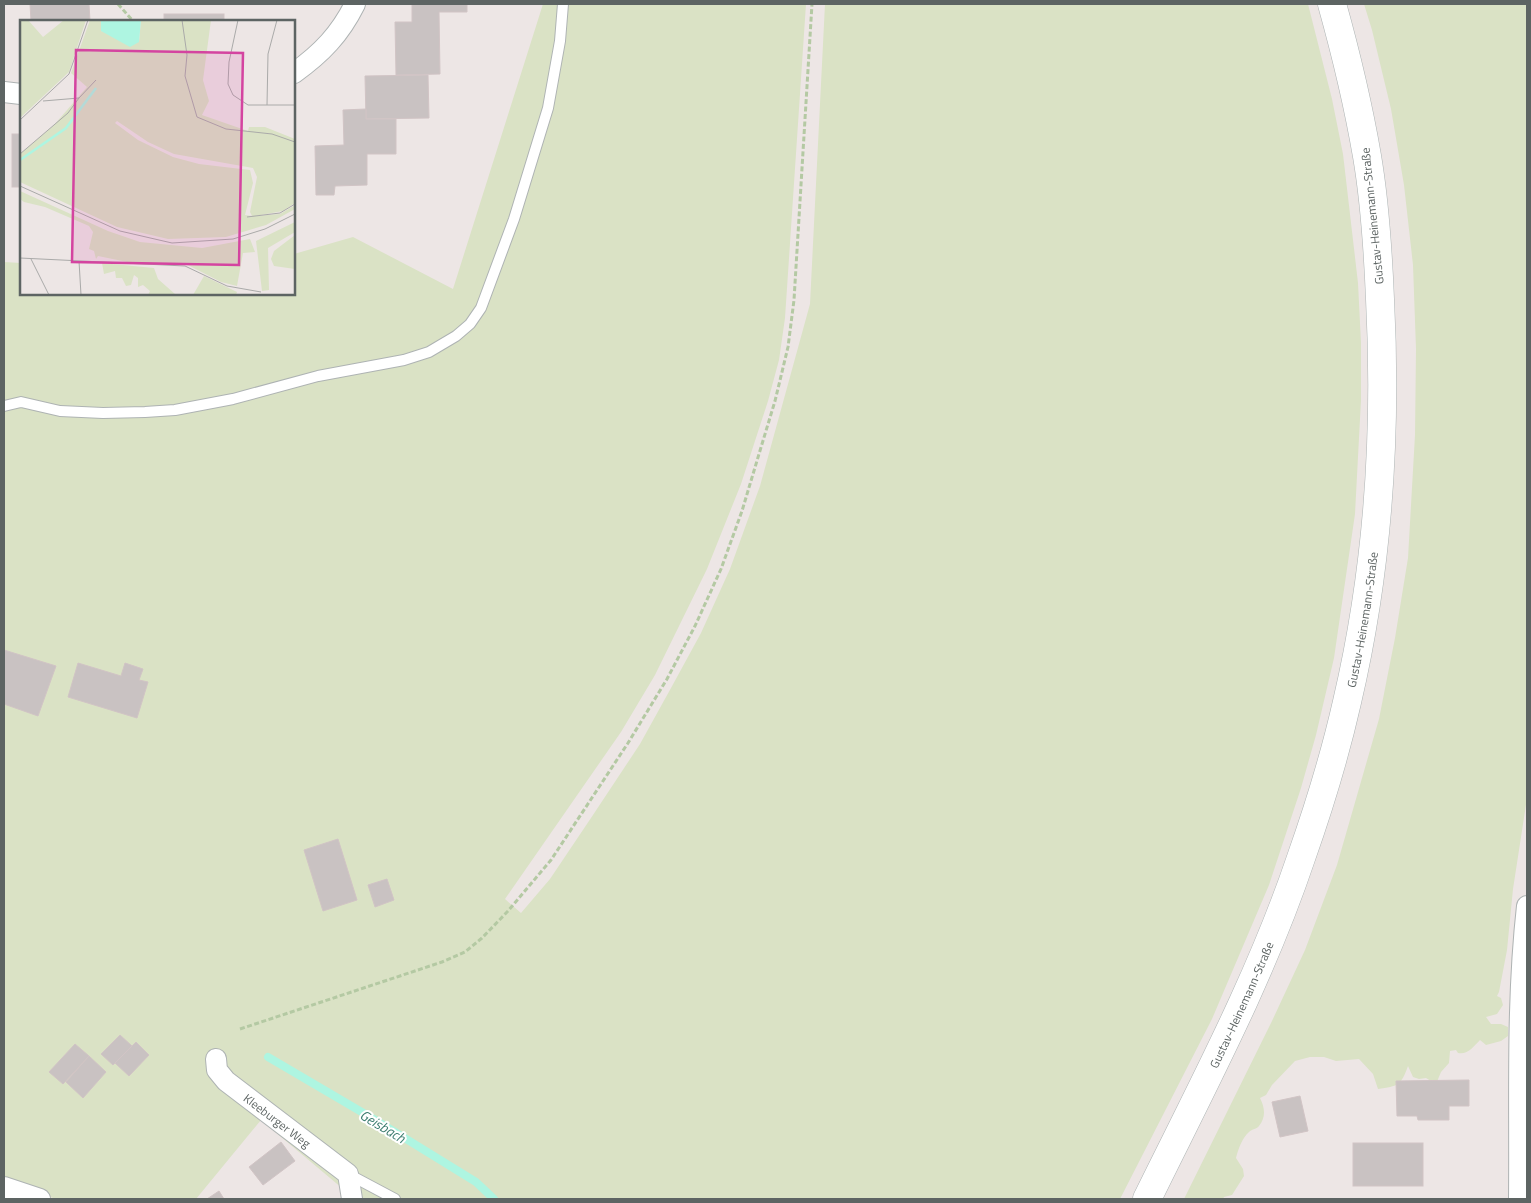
<svg xmlns="http://www.w3.org/2000/svg" width="1531" height="1203" viewBox="0 0 1531 1203" font-family="'Titillium Web',sans-serif">
<style>
.green{fill:#dae2c5}
.lines{fill:none;stroke-linecap:round;stroke-linejoin:round}
.stream{stroke:#aef5e1;stroke-width:8}
.building{fill:#c9c2c2;stroke:#d1c4c5}
.lane-casing{stroke:#aeb3b3;stroke-width:12}
.street-casing{stroke:#aeb3b3;stroke-width:22}
.secondary-casing{stroke:#adb4b4;stroke-width:29}
.path{stroke:#b4c9a3;stroke-width:3;stroke-dasharray:5 2.5;stroke-linecap:butt}
.lane{stroke:#fff;stroke-width:10}
.street{stroke:#fff;stroke-width:20}
.secondary{stroke:#fff;stroke-width:28}
.labels{text-anchor:middle;dominant-baseline:central;stroke-width:4;stroke-linejoin:round;paint-order:stroke}
.street-label{font-size:12px;fill:#5d6463;stroke:#fff}
.water-label{font-size:14px;font-style:italic;fill:#3c7c6f;stroke:#fff}
.inset-river{fill:none;stroke:#aef5e1;stroke-width:2.5}
.inset-road{fill:none;stroke:#aaaaa9;stroke-width:1}
.view{fill:#d444a0;fill-opacity:0.15;stroke:#d444a0;stroke-width:2.5}
.inset-edge{fill:none;stroke:#5d6463;stroke-width:2.5}
</style>
<rect width="100%" height="100%" fill="#ede6e5"/>
<!-- green -->
<g class="green">
<polygon points="543,4 806,4 785,318 779,360 768,401 741,484 707,569 655,675 621,732 505,899 521,913 550,879 593,815 640,744 671,688 701,633 730,569 760,486 810,304 825,4 1308,4 1332,99 1343,154 1358,283 1361,343 1361,400 1355,514 1334,658 1316,735 1301,788 1269,885 1212,1019 1120,1199 355,1199 261,1120 196,1199 56,1199 4,1181 4,262 21,263 21,294 294,294 294,254 353,237 453,289"/>
<path d="M 1364,4 L 1527,4 L 1527,798 L 1513,889 L 1507,950 L 1499,992 L 1497,996 L 1501,998 L 1503,1005 L 1497,1014 L 1486,1017 L 1491,1024 L 1501,1024 L 1508,1027 L 1508,1036 L 1501,1041 L 1486,1045 L 1480,1040 C 1474,1046 1468,1055 1458,1053 L 1456,1050 L 1450,1051 L 1449,1063 L 1441,1072 L 1436,1084 L 1426,1078 L 1419,1079 L 1413,1077 L 1408,1066 C 1401,1086 1398,1086 1378,1089 L 1373,1074 L 1359,1059 L 1336,1061 L 1324,1057 L 1310,1057 L 1295,1061 L 1272,1085 L 1266,1095 L 1260,1098 C 1265,1108 1266,1117 1259,1126 C 1257,1129 1252,1129 1249,1132 C 1242,1138 1238,1150 1236,1158 L 1243,1169 L 1244,1176 L 1232,1195 L 1224,1197 L 1223,1199 L 1184,1199 L 1272,1021 L 1305,950 L 1337,865 L 1379,719 L 1395,638 L 1408,558 L 1415,435 L 1416,349 L 1413,265 L 1404,185 L 1391,109 L 1372,30 Z"/>
</g>
<g class="lines">
<!-- stream -->
<polyline class="stream" points="268,1057 377,1121 476,1182 494,1199"/>
</g>
<!-- building -->
<g class="building">
<polygon points="30,4 89,4 90,21 31,21"/>
<polygon points="412,4 467,4 467,12 439,12 440,74 396,75 395,22 412,22"/>
<rect x="164" y="14" width="60" height="7"/>
<polygon points="428,75 429,118 366,119 365,76"/>
<polygon points="366,109 366,119 396,119 396,154 367,154 367,185 335,186 334,195 316,195 315,146 344,145 343,110"/>
<rect x="12" y="134" width="9" height="53"/>
<polygon points="4,650 56,666 38,716 4,704"/>
<polygon points="78,663 121,676 125,663 143,669 139,680 148,682 137,718 68,697"/>
<polygon points="338,839 357,900 323,911 304,850"/>
<polygon points="387,879 394,900 375,907 368,885"/>
<polygon points="120,1035 132,1046 113,1065 101,1054"/>
<polygon points="136,1042 149,1055 129,1076 115,1063"/>
<polygon points="75,1044 89,1056 63,1084 49,1072"/>
<polygon points="89,1056 106,1072 83,1098 66,1082"/>
<polygon points="1469,1080 1469,1106 1449,1106 1449,1120 1418,1120 1417,1116 1397,1116 1396,1081"/>
<polygon points="1300,1096 1308,1131 1280,1137 1272,1102"/>
<polygon points="281,1142 295,1161 263,1185 249,1167"/>
<rect x="1353" y="1143" width="70" height="43"/>
<polygon points="219,1191 224,1199 207,1199"/>
</g>
<g class="lines">
<defs>
<g id="lane">
<polyline points="4,406 21,402 60,411 103,413 145,412 175,410 233,399 318,376 404,360 429,352 456,336 470,324 481,308 514,219 548,108 560,41 563,4"/>
<polyline points="348,1174 395,1199"/>
</g>
<g id="street">
<path d="M 294,73 C 322,53 340,34 355,4"/>
<polyline points="4,92 21,94"/>
<path id="s1" d="M 216,1059 L 217,1070 L 226,1081 L 348,1174 L 352,1199"/>
<polyline points="4,1187 40,1199"/>
<path d="M 1519,1199 C 1520,1101 1516,1004 1527,906"/>
</g>
<g id="secondary">
<path id="s2" d="M 1147,1199 C 1202,1087 1261,977 1301,858 C 1319,807 1335,755 1347,702 C 1378,570 1387,434 1380,299 C 1378,251 1375,203 1367,156 C 1358,104 1346,54 1332,4"/>
</g>
</defs>
<!-- lane casing -->
<use href="#lane" class="lane-casing"/>
<!-- street casing -->
<use href="#street" class="street-casing"/>
<!-- secondary casing -->
<use href="#secondary" class="secondary-casing"/>
<!-- path -->
<g class="path">
<polyline points="118,4 133,21"/>
<polyline points="240,1029 442,962 465,952 482,938 508,911 551,860 628,743 667,679 695,626 721,569 742,511 759,454 775,401 788,347 794,300 812,4"/>
</g>
<!-- lane -->
<use href="#lane" class="lane"/>
<!-- street -->
<use href="#street" class="street"/>
<!-- secondary -->
<use href="#secondary" class="secondary"/>
</g>
<g class="labels">
<!-- street labels -->
<g class="street-label">
<text transform="translate(1372 216) rotate(-96)">Gustav-Heinemann-Straße</text>
<text stroke="none"><textPath href="#s2" startOffset="621">Gustav-Heinemann-Straße</textPath></text>
<text stroke="none"><textPath href="#s2" startOffset="216">Gustav-Heinemann-Straße</textPath></text>
<text stroke="none"><textPath href="#s1" startOffset="90">Kleeburger Weg</textPath></text>
</g>
<!-- water labels -->
<g class="water-label">
<text transform="translate(383 1126) rotate(31)">Geisbach</text>
</g>
</g>
<!-- overview -->
<g transform="translate(20 20)">
<rect width="275" height="275" fill="#ede6e5"/>
<path d="M 0,0 L 8,0 L 23,17 L 44,0 L 66,0 L 49,52 L 0,98 ZM 70,0 L 81,0 L 81,11 L 119,22 L 121,0 L 191,0 L 183,60 L 189,81 L 182,95 L 228,111 L 229,107 L 245,107 L 275,119 L 275,183 L 263,191 L 235,196 L 260,194 L 275,185 L 275,189 L 246,205 L 206,217 L 148,219 L 97,207 L 0,162 L 0,134 L 34,105 L 67,67 L 51,53 ZM 97,101 L 128,122 L 154,134 L 233,148 L 237,157 L 230,192 L 232,196 L 225,195 L 233,163 L 230,150 L 179,144 L 153,137 L 118,120 L 95,103 ZM 0,171 L 88,211 L 120,222 L 182,228 L 230,219 L 235,232 L 223,233 L 217,266 L 201,262 L 166,244 L 117,244 L 78,236 L 76,239 L 74,231 L 69,229 L 73,212 L 69,206 L 25,187 L 4,182 L 0,179 ZM 275,202 L 275,212 L 248,228 L 249,270 L 242,271 L 236,221 ZM 275,215 L 275,249 L 254,246 L 251,239 L 254,231 ZM 82,243 L 134,248 L 138,259 L 155,274 L 128,275 L 130,271 L 123,265 L 118,267 L 118,258 L 114,255 L 111,265 L 106,266 L 102,258 L 96,258 L 95,251 L 84,254 ZM 184,256 L 217,272 L 216,275 L 173,275 Z" fill="#dae2c5" fill-rule="evenodd"/>
<path d="M 81,0 L 121,0 L 119,22 L 110,27 L 81,11 Z" fill="#aef5e1"/>
<path class="inset-river" d="M 0,140 L 46,108 L 76,68"/>
<path class="inset-road" d="M 162,0 L 167,35 L 165,56 L 177,97 L 206,109 L 252,114 L 275,122M 218,0 L 209,42 L 208,64 L 213,75 L 228,85 L 275,85M 23,81 L 59,78 L 76,60M 247,85 L 248,34 L 257,0M 0,100 L 49,54 L 68,0M 0,134 L 48,93 L 59,78M 0,166 L 100,211 L 152,223 L 213,219 L 245,209 L 275,194M 227,197 L 260,193 L 275,184M 0,238 L 165,246 L 207,266 L 241,272M 11,239 L 29,275M 59,241 L 61,275"/>
<path class="view" d="M 56,30 L 223,33 L 219,245 L 52,242 Z"/>
<rect width="275" height="275" class="inset-edge"/>
</g>
<!-- border -->
<rect width="1531" height="1203" fill="none" stroke="#5d6463" stroke-width="10"/>
</svg>
